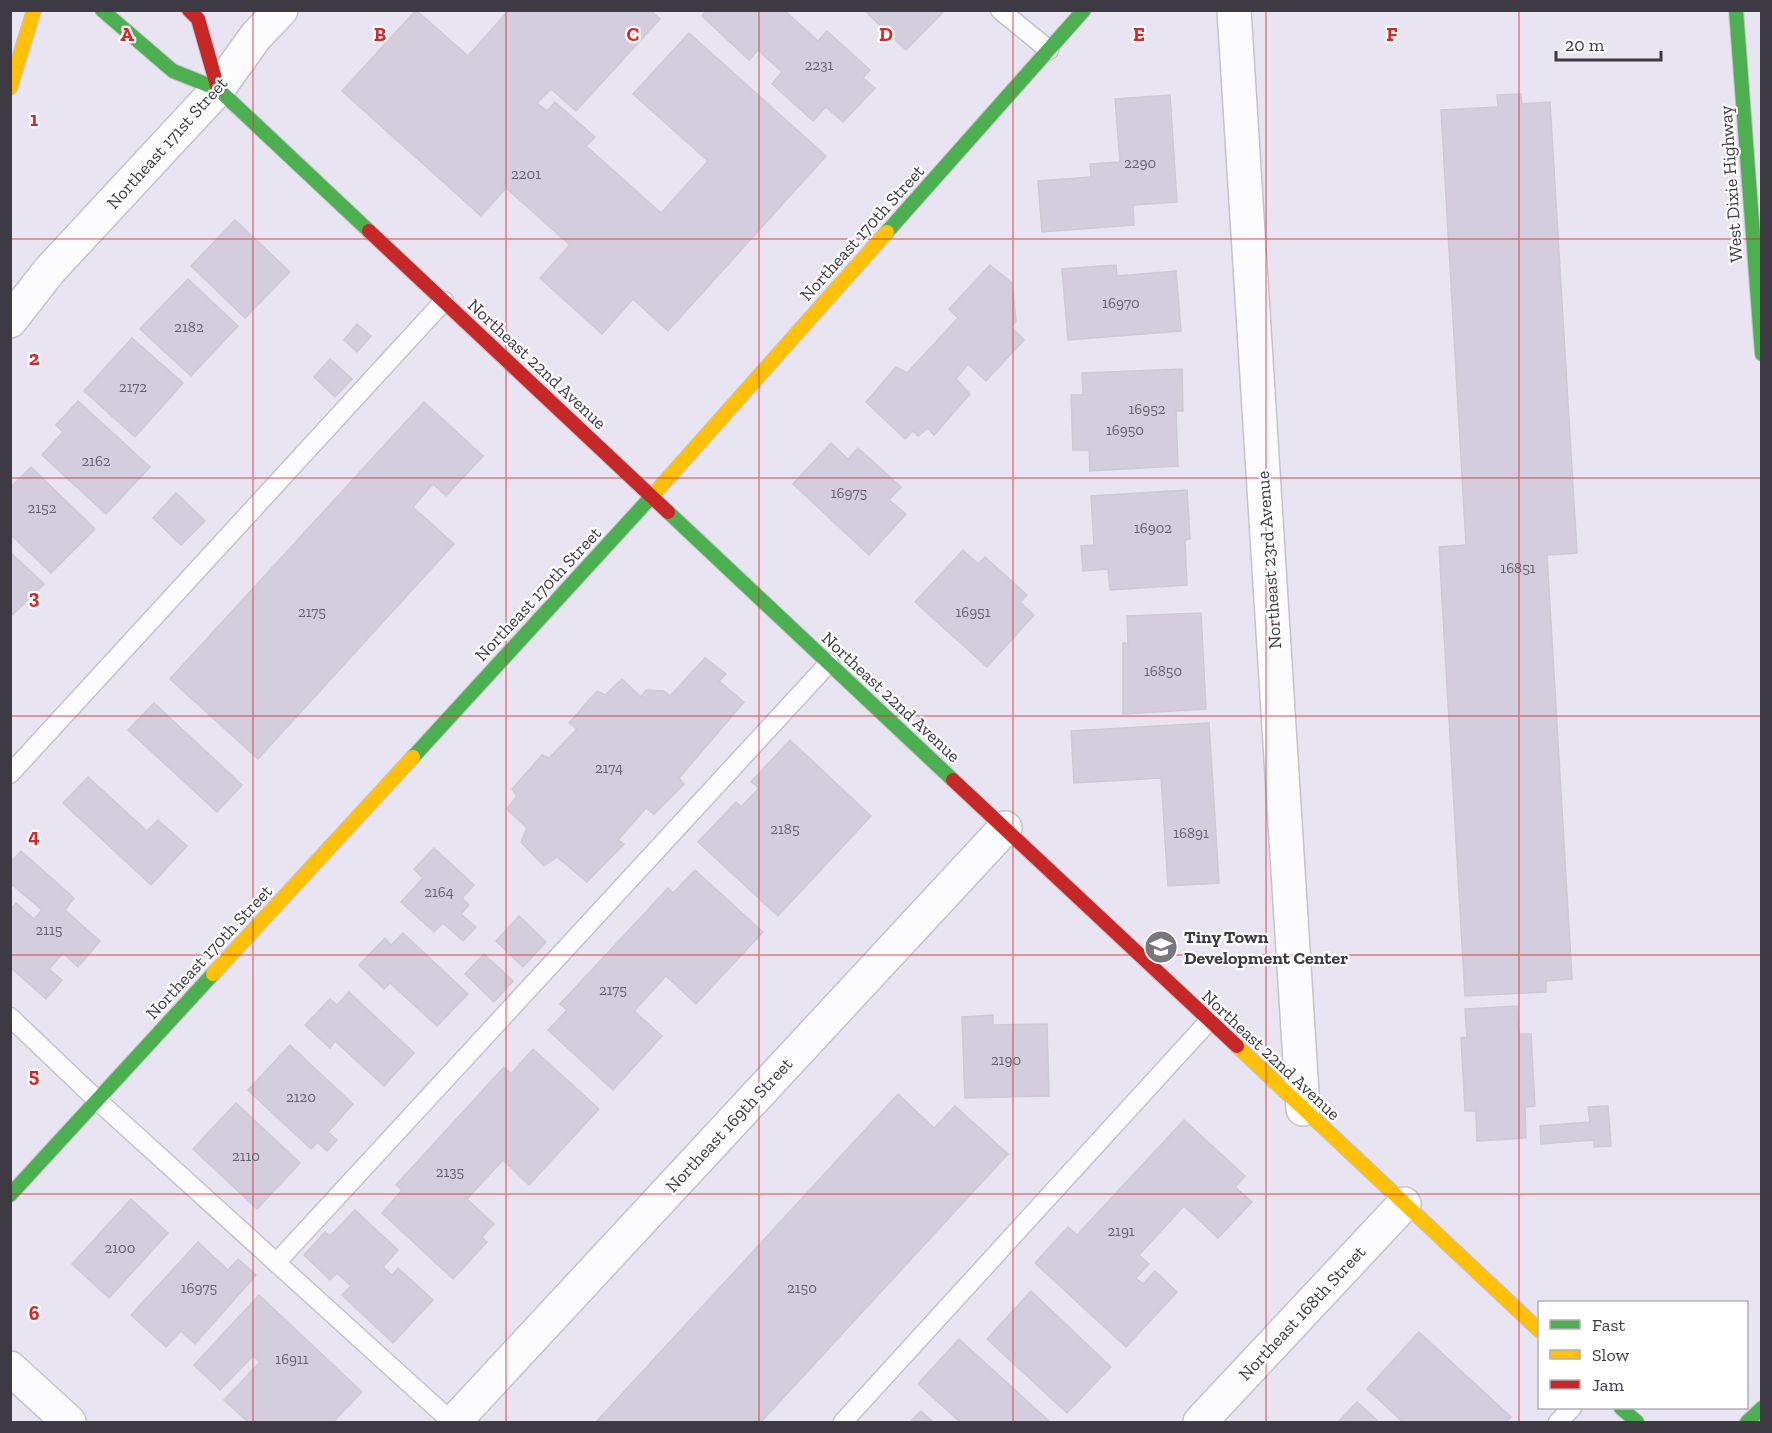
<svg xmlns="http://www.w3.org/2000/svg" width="1772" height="1433" viewBox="0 0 1772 1433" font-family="'Zilla Slab',serif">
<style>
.building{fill:#d3cddd;stroke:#cecad4;stroke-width:1.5}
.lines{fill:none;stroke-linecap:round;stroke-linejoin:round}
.lane-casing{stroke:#c6c2cc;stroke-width:21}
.street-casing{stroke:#c6c2cc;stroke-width:36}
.fast-casing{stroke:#c6c2cc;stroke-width:16}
.slow-casing{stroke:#c6c2cc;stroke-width:16}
.jam-casing{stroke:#c6c2cc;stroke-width:16}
.lane{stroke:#fcfbfd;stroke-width:18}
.street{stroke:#fcfbfd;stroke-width:33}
.fast{stroke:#4caf50;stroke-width:14}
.slow{stroke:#ffc107;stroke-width:14}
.jam{stroke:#c62828;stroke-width:14}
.grid{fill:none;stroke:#d62828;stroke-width:1.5;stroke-opacity:0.55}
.labels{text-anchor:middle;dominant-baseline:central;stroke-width:4.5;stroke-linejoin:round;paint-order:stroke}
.number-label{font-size:15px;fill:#66626d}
.street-label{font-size:18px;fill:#3d3a43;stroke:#fff}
.poi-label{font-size:18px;font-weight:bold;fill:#3d3a43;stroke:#fff;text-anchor:start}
.grid-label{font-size:20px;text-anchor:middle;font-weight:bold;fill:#d62828;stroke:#fff;stroke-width:4.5;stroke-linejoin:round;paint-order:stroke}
</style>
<rect width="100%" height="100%" fill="#e9e4f1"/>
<!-- building -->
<g class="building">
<polygon points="416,10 468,56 509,10 650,10 660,19 576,111 551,89 537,103 547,111 555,102 595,137 586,146 661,213 708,161 633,94 689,33 826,156 668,331 633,299 602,334 540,278 570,245 506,188 481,216 342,91"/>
<polygon points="706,10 784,10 818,41 827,31 870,70 863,78 875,88 843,122 826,107 813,121 772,84 782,72 758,50 749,60 702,16"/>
<polygon points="869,10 941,10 943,12 906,50 867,13"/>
<polygon points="1521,94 1522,104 1550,102 1577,553 1547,555 1572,979 1546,981 1546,992 1465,996 1439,547 1466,545 1441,110 1498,107 1497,95"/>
<polygon points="1170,95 1177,202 1133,205 1134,225 1042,232 1038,181 1091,177 1090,164 1120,162 1115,99"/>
<polygon points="235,220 290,272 245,318 191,266"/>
<polygon points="990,265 1012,283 1016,321 1011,327 1024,340 986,381 968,364 956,379 970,394 934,435 928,428 918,436 913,431 905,439 866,402 896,367 907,373 958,318 949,309"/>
<polygon points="1116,265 1117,276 1176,271 1181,331 1068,340 1062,269"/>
<polygon points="188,279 238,326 191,376 140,329"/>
<polygon points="357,324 371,336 357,352 344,340"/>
<polygon points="132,338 183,383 135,437 84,391"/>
<polygon points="330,359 352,379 335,397 314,377"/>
<polygon points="1182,369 1183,411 1176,411 1178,466 1090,471 1089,450 1073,450 1071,395 1083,395 1082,373"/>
<polygon points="78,401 150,467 106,514 42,455 63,432 56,425"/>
<polygon points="424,402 483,456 446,496 433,484 413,507 454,544 258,759 170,679"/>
<polygon points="831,443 848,459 858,448 901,487 889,500 906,514 869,555 793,484"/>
<polygon points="31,467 95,529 51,573 10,534 10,488"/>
<polygon points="1187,490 1190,539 1185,540 1187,585 1110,590 1108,569 1083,571 1081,546 1094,545 1091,496"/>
<polygon points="176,493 205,521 181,545 153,518"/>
<polygon points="963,550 978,564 985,557 1027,595 1020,602 1034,615 987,667 915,602"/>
<polygon points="10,552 44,584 10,617"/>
<polygon points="1201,613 1206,709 1123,714 1123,643 1128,643 1127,616"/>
<polygon points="705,658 726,674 719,681 744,702 679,778 684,784 654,814 646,808 618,840 624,844 587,882 557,857 544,866 521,842 527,828 507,809 517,796 512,789 542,755 549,758 577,729 569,723 597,691 605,695 622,679 641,697 646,690 664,691 670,696"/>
<polygon points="154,703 242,785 217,812 128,730"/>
<polygon points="1209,723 1219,883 1168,886 1161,778 1074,783 1071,731"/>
<polygon points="790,740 871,816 778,916 698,842 736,802 741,807 759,788 751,782"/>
<polygon points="88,777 147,831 158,820 187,846 151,885 63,803"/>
<polygon points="434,848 474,885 462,898 469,905 461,914 476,927 463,941 443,923 434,932 401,902 423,878 414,869"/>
<polygon points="21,851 74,898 65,910 100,941 78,967 63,953 49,969 62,980 46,999 10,967 10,910 16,903 34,919 42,910 10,883 10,863"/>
<polygon points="695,870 763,932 696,1004 666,976 634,1011 662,1036 613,1090 548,1030 567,1010 560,1004 668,888 673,893"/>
<polygon points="519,916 546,942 523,967 496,941"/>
<polygon points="403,933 468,994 437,1026 390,983 384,989 359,965 385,938 391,945"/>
<polygon points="484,954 513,981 494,1002 465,974"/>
<polygon points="349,992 414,1053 384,1086 335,1041 330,1048 305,1025 330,999 337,1005"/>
<polygon points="1517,1006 1519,1034 1531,1034 1535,1106 1525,1107 1526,1138 1477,1141 1476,1111 1465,1111 1461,1038 1467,1037 1465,1009"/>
<polygon points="993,1015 993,1025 1047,1024 1049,1096 965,1098 962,1017"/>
<polygon points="290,1045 353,1104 328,1132 337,1140 327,1151 317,1142 311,1149 248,1090"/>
<polygon points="533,1049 599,1109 529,1185 503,1160 467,1199 494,1224 482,1237 487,1242 453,1279 382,1213 402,1190 396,1185 504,1067 511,1074"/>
<polygon points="898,1094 934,1128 955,1106 1008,1154 761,1422 596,1422"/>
<polygon points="236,1103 300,1163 257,1209 193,1149"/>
<polygon points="1608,1106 1611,1146 1594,1147 1594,1140 1541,1144 1540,1126 1590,1122 1588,1107"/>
<polygon points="1184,1120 1245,1176 1235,1187 1252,1202 1218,1238 1184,1206 1139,1255 1149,1264 1136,1278 1143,1284 1155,1271 1177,1292 1126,1347 1035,1263 1068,1227 1077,1235"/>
<polygon points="131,1199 168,1233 109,1298 72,1264"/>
<polygon points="355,1210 398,1250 383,1267 392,1275 398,1268 433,1300 393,1343 342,1295 351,1286 337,1273 330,1280 304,1255 325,1232 330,1236"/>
<polygon points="198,1242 228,1270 238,1259 256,1275 195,1344 181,1331 166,1347 131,1315"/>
<polygon points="1031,1291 1111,1367 1067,1413 987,1339"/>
<polygon points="259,1295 362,1392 333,1422 248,1422 224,1400 260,1362 253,1356 220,1390 194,1365"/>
<polygon points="1419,1332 1511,1417 1506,1422 1403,1422 1367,1389"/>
<polygon points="959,1339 1050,1422 960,1422 918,1384"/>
<polygon points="1357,1402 1379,1422 1338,1422"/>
<polygon points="921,1411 933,1422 910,1422"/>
</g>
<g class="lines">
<defs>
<g id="lane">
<polyline points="1000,10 1049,50"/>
<polyline points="10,774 444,301"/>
<polyline points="10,1017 97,1100 452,1422"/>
<polyline points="276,1263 829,663"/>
<polyline points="843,1422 1209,1021"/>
<polyline points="1558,1422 1572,1408"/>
</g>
<g id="street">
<polyline points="1234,10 1303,1109"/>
<polyline points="10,321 49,271 218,89 256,36 281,10"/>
<polyline points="10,1368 69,1422"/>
<polyline points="454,1422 1005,828"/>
<polyline points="1200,1422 1404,1204"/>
</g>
<g id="fast">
<polyline points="102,10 173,71 218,89 369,231"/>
<polyline points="1736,10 1762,354"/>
<polyline points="887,232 1084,10"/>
<polyline points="668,512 953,780"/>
<polyline points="413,757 653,495"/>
<polyline points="10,1195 213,974"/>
<polyline points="1621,1408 1637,1422"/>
<polyline points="1747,1422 1762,1408"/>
</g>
<g id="slow">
<polyline points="10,88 34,10"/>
<polyline points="653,495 887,232"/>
<polyline points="213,974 413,757"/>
<polyline points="1237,1046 1540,1331"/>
</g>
<g id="jam">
<polyline points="189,10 198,19 218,89"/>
<polyline points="369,231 668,512"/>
<polyline points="953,780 1237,1046"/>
</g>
</defs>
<!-- lane casing -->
<use href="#lane" class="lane-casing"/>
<!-- street casing -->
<use href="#street" class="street-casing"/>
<!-- fast casing -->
<use href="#fast" class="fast-casing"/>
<!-- slow casing -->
<use href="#slow" class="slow-casing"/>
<!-- jam casing -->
<use href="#jam" class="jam-casing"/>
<!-- lane -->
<use href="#lane" class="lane"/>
<!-- street -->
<use href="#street" class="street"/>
<!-- fast -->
<use href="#fast" class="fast"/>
<!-- slow -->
<use href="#slow" class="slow"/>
<!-- jam -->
<use href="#jam" class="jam"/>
</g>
<!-- grid -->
<path class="grid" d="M 253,10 L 253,1422M 506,10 L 506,1422M 759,10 L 759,1422M 1013,10 L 1013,1422M 1266,10 L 1266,1422M 1519,10 L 1519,1422M 10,239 L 1762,239M 10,478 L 1762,478M 10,716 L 1762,716M 10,955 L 1762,955M 10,1194 L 1762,1194"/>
<!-- icons -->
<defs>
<symbol id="school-disc" viewBox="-11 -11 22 22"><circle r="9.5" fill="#797680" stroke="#fff"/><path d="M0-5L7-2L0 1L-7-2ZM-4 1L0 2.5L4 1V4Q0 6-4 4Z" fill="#fff"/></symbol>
</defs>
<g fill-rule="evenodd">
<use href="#school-disc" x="1142" y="928" width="38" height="38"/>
</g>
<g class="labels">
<!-- number labels -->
<g class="number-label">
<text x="819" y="65">2231</text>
<text x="1140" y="163">2290</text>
<text x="526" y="174">2201</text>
<text x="1121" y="303">16970</text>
<text x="189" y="327">2182</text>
<text x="133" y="387">2172</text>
<text x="1147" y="409">16952</text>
<text x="1125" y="430">16950</text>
<text x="96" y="461">2162</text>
<text x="849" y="493">16975</text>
<text x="42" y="508">2152</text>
<text x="1153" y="528">16902</text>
<text x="1518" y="568">16851</text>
<text x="312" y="612">2175</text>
<text x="973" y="612">16951</text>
<text x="1163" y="671">16850</text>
<text x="609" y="768">2174</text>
<text x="785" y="829">2185</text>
<text x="1191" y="833">16891</text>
<text x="439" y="892">2164</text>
<text x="49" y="930">2115</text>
<text x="613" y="990">2175</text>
<text x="1006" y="1060">2190</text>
<text x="301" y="1097">2120</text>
<text x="246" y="1156">2110</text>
<text x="450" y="1172">2135</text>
<text x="1121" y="1231">2191</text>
<text x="120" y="1248">2100</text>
<text x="199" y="1288">16975</text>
<text x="802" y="1288">2150</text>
<text x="292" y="1359">16911</text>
</g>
<!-- street labels -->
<g class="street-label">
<text transform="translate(167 143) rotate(-48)">Northeast 171st Street</text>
<text transform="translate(1731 184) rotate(-94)">West Dixie Highway</text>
<text transform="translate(862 233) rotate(-48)">Northeast 170th Street</text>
<text transform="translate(537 364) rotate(43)">Northeast 22nd Avenue</text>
<text transform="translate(1269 560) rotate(-94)">Northeast 23rd Avenue</text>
<text transform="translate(538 594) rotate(-47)">Northeast 170th Street</text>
<text transform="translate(891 697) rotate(43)">Northeast 22nd Avenue</text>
<text transform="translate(209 952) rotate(-47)">Northeast 170th Street</text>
<text transform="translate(1271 1055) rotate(43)">Northeast 22nd Avenue</text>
<text transform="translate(729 1125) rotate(-47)">Northeast 169th Street</text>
<text transform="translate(1302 1313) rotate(-47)">Northeast 168th Street</text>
</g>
<!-- poi labels -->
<g class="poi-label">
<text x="1184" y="937">Tiny Town<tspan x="1184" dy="21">Development Center</tspan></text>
</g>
</g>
<g class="grid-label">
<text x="127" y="41">A</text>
<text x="380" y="41">B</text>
<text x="633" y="41">C</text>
<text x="886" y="41">D</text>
<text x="1139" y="41">E</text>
<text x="1392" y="41">F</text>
<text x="34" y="126">1</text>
<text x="34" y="365">2</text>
<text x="34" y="604">3</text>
<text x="34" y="843">4</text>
<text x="34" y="1082">5</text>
<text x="34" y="1320">6</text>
</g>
<!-- border -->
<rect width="1772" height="1433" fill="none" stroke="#3d3a43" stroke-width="24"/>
<!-- legend -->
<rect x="1538" y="1301" width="210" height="108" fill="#ffffff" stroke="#b1b0b4" stroke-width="1.5"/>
<rect x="1550" y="1320" width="30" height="9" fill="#4caf50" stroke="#b1b0b4" stroke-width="1.5"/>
<text x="1592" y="1331" font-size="18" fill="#3d3a43">Fast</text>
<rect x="1550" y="1350" width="30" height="9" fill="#ffc107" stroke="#b1b0b4" stroke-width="1.5"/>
<text x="1592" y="1361" font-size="18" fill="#3d3a43">Slow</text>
<rect x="1550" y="1380" width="30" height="9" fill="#c62828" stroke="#b1b0b4" stroke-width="1.5"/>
<text x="1592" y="1391" font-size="18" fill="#3d3a43">Jam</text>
<!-- scale -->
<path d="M1556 51v9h105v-9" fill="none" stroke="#3d3a43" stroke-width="3"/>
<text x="1565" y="51" font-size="18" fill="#3d3a43" stroke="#ffffff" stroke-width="4.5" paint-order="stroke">20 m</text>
</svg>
